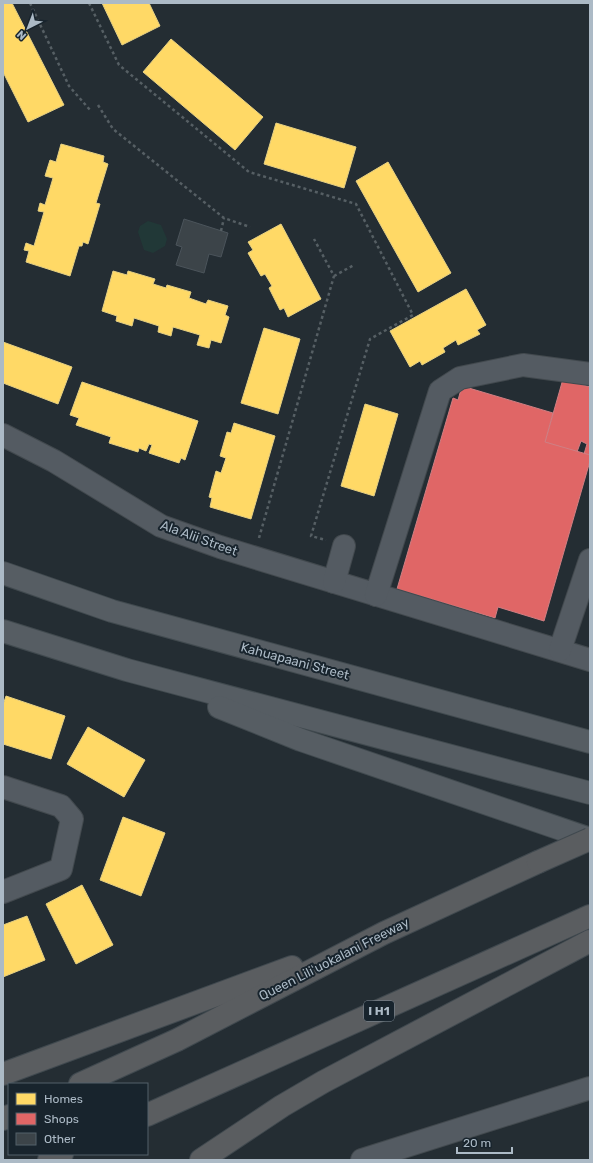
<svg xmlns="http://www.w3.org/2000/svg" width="593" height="1163" viewBox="0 0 593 1163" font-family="Rubik,sans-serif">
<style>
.green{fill:#213837}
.homes{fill:#ffd966;stroke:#e6d083}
.shops{fill:#e06666;stroke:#d07f83}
.building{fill:#3c4449;stroke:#4b545b}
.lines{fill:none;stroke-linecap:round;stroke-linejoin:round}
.minor-casing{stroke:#42494e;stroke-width:24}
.major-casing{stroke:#414a4f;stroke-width:24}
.highway-casing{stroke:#40494f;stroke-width:24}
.path{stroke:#565f64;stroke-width:2.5;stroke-dasharray:3 3;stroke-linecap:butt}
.minor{stroke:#545b62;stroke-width:22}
.major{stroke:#565d63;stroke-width:22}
.highway{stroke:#5a5d60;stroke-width:22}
.highway-bridge-casing{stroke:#40494f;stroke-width:24;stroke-linecap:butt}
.highway-bridge{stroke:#5a5d60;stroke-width:22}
.labels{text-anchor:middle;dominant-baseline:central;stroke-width:4;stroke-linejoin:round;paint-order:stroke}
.shield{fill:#18242d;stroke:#808d98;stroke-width:1}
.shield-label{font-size:12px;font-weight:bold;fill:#acbac6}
.street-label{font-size:13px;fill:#acbac6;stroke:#18242d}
</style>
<rect width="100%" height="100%" fill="#242d33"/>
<!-- green -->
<polygon class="green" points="148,221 161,225 167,239 165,246 153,253 144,250 138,232 140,226"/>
<!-- homes -->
<g class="homes">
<polygon points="3,3 12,3 64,105 28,122 3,72"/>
<polygon points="102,3 149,3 160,26 122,45"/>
<polygon points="171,39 263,117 235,150 143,72"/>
<polygon points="276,123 356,147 344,188 264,164"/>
<polygon points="61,144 104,156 103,162 108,164 96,203 100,204 88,244 83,242 82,246 79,246 70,276 26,262 29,251 24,250 26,243 34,246 44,212 38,211 40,203 45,205 53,178 45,176 50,160 56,162"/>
<polygon points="388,162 451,273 418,292 356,181"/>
<polygon points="281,224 321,299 288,317 284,308 280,310 269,288 272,286 265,274 261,276 248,253 253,250 248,242"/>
<polygon points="113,271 127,275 128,271 155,279 153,284 166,288 167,285 191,292 189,298 206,304 208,300 228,306 225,315 229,317 221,343 211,340 209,348 197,345 200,335 173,327 171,336 158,332 159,326 134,318 132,326 116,321 117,316 102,311"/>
<polygon points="466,289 486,325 477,330 480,334 458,345 456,340 443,348 445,352 422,365 420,361 410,367 390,331"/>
<polygon points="264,328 300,339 278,414 241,403"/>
<polygon points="3,342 72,367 58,404 3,383"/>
<polygon points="82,382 198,421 185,460 181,458 179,463 149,453 152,445 149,444 146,451 139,448 138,452 109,443 111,437 76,425 79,418 70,415"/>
<polygon points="365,404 398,414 374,496 341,486"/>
<polygon points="234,423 275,436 251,519 210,507 212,498 209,497 216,471 221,473 226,458 220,456 227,432 231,433"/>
<polygon points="6,696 65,716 51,759 3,744 3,705"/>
<polygon points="88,727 145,760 124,797 67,764"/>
<polygon points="123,817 165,833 141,896 100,880"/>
<polygon points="82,885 113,945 76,964 46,904"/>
<polygon points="27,916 45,960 3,977 3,925"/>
</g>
<!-- shops -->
<g class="shops">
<polygon points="563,379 590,387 590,455 584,454 587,444 581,441 577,452 545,442"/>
<polygon points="462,386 553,413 545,442 590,455 590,461 544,621 498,607 495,618 397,589 453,398 458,400"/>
</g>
<!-- building -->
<polygon class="building" points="184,219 228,233 221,257 209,254 204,273 176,265 182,247 176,245"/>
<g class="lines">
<defs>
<g id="minor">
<polyline points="3,435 54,461 161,526 220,547 590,660"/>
<polyline points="334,582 344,546"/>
<polyline points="376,595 440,391 460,378 523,365 590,374"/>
<polyline points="560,650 590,560"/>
<polyline points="3,787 61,806 72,819 61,869 3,892"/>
<polyline points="362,1160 590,1088"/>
</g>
<g id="major">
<polyline points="3,573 112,611 590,742"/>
<polyline points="3,631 127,670 590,793"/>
<polyline points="219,707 301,740 590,839"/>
</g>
<g id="highway">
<polyline points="3,1074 292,967"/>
<polyline points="80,1084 177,1040 384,933 538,862"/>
<polyline points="147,1115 590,916"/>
<polyline points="3,1119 9,1116"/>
<polyline points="49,1160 62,1154"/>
<polyline points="201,1160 282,1106 323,1082 590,941"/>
</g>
</defs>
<!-- minor casing -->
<use href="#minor" class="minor-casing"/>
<!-- major casing -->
<use href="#major" class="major-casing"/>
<!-- highway casing -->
<use href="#highway" class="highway-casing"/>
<!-- path -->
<g class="path">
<polyline points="30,3 69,86 90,110"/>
<polyline points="89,3 119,65 249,172 356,204 413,315 370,339 311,536 326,540"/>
<polyline points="98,105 113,129 224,218 250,227"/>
<polyline points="221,231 224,218"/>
<polyline points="334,276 354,265"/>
<polyline points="259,538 334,276 314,239"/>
</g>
<!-- minor -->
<use href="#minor" class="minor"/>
<!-- major -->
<use href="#major" class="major"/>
<!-- highway -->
<use href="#highway" class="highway"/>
<defs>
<polyline id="highway-bridge" points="538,862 590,839"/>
</defs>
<!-- highway-bridge casing -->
<use href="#highway-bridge" class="highway-bridge-casing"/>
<!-- highway-bridge -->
<use href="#highway-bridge" class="highway-bridge"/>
</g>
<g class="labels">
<!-- shield labels -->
<rect class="shield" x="364" y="1001" width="30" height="20" rx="3"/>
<g class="shield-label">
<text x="379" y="1011">I H1</text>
</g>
<!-- street labels -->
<g class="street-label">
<text transform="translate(199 538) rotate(20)">Ala Alii Street</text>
<text transform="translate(295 661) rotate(15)">Kahuapaani Street</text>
<text transform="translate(334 959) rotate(-27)">Queen Liliʻuokalani Freeway</text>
</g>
</g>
<!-- border -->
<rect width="593" height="1163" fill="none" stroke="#acbac6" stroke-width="8"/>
<!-- legend -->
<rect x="8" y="1083" width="140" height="72" fill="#18242d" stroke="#53606a"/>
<rect x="16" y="1093" width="20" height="12" fill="#ffd966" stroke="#53606a"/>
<text x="44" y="1103" font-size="12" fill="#acbac6">Homes</text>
<rect x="16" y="1113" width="20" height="12" fill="#e06666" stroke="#53606a"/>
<text x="44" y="1123" font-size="12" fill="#acbac6">Shops</text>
<rect x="16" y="1133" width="20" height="12" fill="#3c4449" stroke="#53606a"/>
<text x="44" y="1143" font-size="12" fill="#acbac6">Other</text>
<!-- north arrow -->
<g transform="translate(28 28) rotate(222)" stroke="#18242d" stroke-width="3" paint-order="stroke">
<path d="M0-3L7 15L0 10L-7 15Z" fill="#acbac6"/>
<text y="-6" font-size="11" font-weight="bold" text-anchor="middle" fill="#acbac6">N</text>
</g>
<!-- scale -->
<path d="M457 1147v6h55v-6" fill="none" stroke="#acbac6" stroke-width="2"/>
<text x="463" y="1147" font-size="12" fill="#acbac6" stroke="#18242d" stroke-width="3" paint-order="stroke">20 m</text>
</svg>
